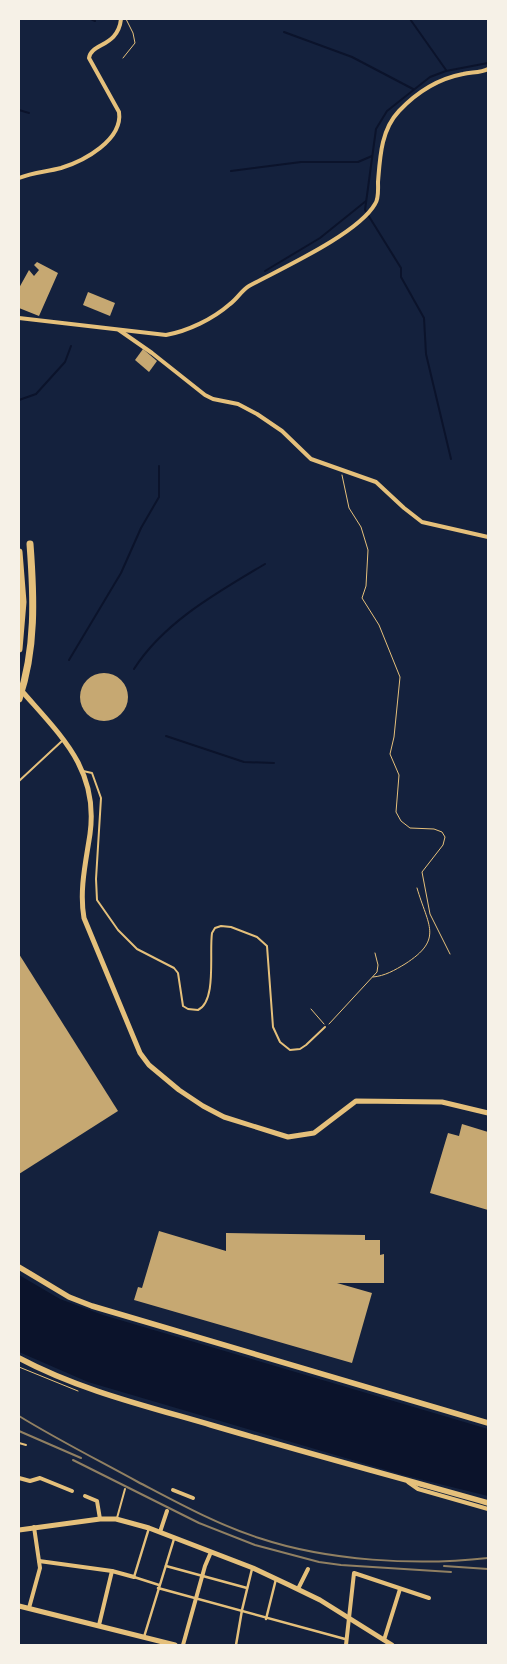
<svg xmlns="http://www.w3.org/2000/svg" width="507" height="1664" viewBox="0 0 507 1664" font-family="Barlow,sans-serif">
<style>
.water{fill:#0b132b}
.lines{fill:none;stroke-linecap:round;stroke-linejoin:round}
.stream{stroke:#0b132b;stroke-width:2}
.building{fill:#c6a872}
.path{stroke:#e5c07b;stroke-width:1}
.service{stroke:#e5c07b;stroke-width:2}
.pedestrian{stroke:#e5c07b;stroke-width:2.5}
.minor{stroke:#e5c07b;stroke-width:4}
.secondary{stroke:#e5c07b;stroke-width:5}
.primary{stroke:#e5c07b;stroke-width:5.5}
.motorway{stroke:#e5c07b;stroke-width:7}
.rail{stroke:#918062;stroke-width:2}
</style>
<rect width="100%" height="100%" fill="#14213d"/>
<!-- water -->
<polygon class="water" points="19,1275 60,1299 103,1315 488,1429 488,1496 403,1475 88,1382 19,1352"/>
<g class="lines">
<!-- stream -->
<g class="stream">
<polyline points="91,19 95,21"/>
<polyline points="410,19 446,70"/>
<polyline points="284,32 352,57 413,89"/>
<polyline points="19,110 29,113"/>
<polyline points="231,171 301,162 358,162 372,156"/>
<polyline points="265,271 320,238 366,201"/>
<polyline points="19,400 36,394 65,362 71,346"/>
<polyline points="451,459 426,354 424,318 401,277 401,268 365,210 376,129 387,111 430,77 446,71 488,63"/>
<polyline points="69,660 121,573 141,528 159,497 159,466"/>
<path d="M 134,669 C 164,622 218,592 265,564"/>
<polyline points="166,736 244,762 274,763"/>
</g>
</g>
<!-- building -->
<g class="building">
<polygon points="37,262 58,273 39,316 19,308 19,288 29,270 34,276 39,270 34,265"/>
<polygon points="88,292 115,303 110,316 83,305"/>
<polygon points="143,349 157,361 149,372 135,360"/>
<circle cx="104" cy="697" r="24"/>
<polygon points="19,954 118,1111 19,1174"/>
<polygon points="462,1124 488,1132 488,1210 430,1193 448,1133 459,1136"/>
<polygon points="159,1231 226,1251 226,1233 365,1235 365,1240 380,1240 380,1255 384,1254 384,1283 337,1283 372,1293 352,1363 134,1300 138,1287 142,1288"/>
</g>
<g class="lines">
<!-- path -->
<g class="path">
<polyline points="123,58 135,43 133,33 126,19"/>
<polyline points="342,475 349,508 361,527 368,550 366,586 362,598 379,625 400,677 394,737 390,754 399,775 396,812 401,821 410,828 434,829 442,832 445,837 443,845 422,872 430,914 450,954"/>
<path d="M 373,977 C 385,976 395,970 405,964 C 444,939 428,926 417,888"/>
<polyline points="311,1009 324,1024"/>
<polyline points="329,1024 377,972 378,965 375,953"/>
<polyline points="19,1367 78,1391"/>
</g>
<!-- service -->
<g class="service">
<path d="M 83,771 L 92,773 L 101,798 L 96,879 L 97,900 L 118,930 L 137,949 L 174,968 L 178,973 L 183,1006 L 188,1009 L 198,1010 C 217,1001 209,953 212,933 L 215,928 L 221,926 L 231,927 L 257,937 L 267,946 L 273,1027 L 280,1042 L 290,1050 L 300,1049 L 306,1045 L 325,1027"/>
<polyline points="19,781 62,741"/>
<polyline points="19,1443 26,1445"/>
<polyline points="117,1518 125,1489"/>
</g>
<!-- pedestrian -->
<g class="pedestrian">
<polyline points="149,1528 134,1577 159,1585"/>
<polyline points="166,1566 247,1588"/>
<polyline points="158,1588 345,1639"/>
<polyline points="266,1619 276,1579"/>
<polyline points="144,1637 174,1539"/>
<polyline points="236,1645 242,1610 252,1569"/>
</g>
<!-- minor -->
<g class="minor">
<path d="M 19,178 C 33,172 46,172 61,168 C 84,161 123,140 119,112 L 89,58 C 91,43 118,47 121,19"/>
<path d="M 19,318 L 166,335 C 188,331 213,319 230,304 C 237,299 242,290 249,286 C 280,269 358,234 375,204 C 379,199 378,189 378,182 C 380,157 381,130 399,111 C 416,93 437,79 463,74 C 471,72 481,73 488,69"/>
<polyline points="119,330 152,353 205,395 213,399 238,404 257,414 282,431 311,459 376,482 404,508 422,522 488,537"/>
<polyline points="19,1478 30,1481 40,1478 72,1491"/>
<polyline points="408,1482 418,1489 488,1509"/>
<polyline points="173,1490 193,1498"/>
<polyline points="85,1496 97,1501 100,1519"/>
<polyline points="160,1532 167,1511"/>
<polyline points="39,1561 112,1571 134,1577"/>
<polyline points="298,1589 308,1569"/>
<polyline points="29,1608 40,1568 34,1527"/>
<polyline points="99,1625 112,1571"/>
<polyline points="384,1640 400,1589"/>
<polyline points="183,1645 205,1566 211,1552"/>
<polyline points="346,1645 354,1573 429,1598"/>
</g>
<!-- secondary -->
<g class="secondary">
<path d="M 21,690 C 60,735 99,769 90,834 C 86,861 79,890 84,918 L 140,1053 L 149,1065 L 179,1090 L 203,1106 L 224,1117 L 288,1137 L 314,1133 L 356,1101 L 442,1102 L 488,1113"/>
<polyline points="19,1530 100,1519 116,1519 149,1528 253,1568 289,1585 320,1600 392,1645"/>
<polyline points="19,1606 175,1645"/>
</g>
<!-- primary -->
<g class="primary">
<polyline points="19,1267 69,1297 92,1306 488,1423"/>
<path d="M 19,1358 C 79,1390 146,1406 211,1425 C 303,1452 396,1477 488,1503"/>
</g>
<!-- motorway -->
<g class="motorway">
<polyline points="19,552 23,602 19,649"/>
<path d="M 19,699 C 36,649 34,597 30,544"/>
</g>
<!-- rail -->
<g class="rail">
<path d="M 19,1416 C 58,1440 98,1460 138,1482 C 178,1503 216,1524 259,1538 C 328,1561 416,1566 488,1558"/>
<polyline points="19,1431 81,1458"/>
<polyline points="73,1460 199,1523 255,1545 319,1562 341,1565 451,1572"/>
<polyline points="444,1566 488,1569"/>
</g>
</g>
<!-- border -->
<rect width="507" height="1664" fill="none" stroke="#f6f1e7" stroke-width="40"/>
</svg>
